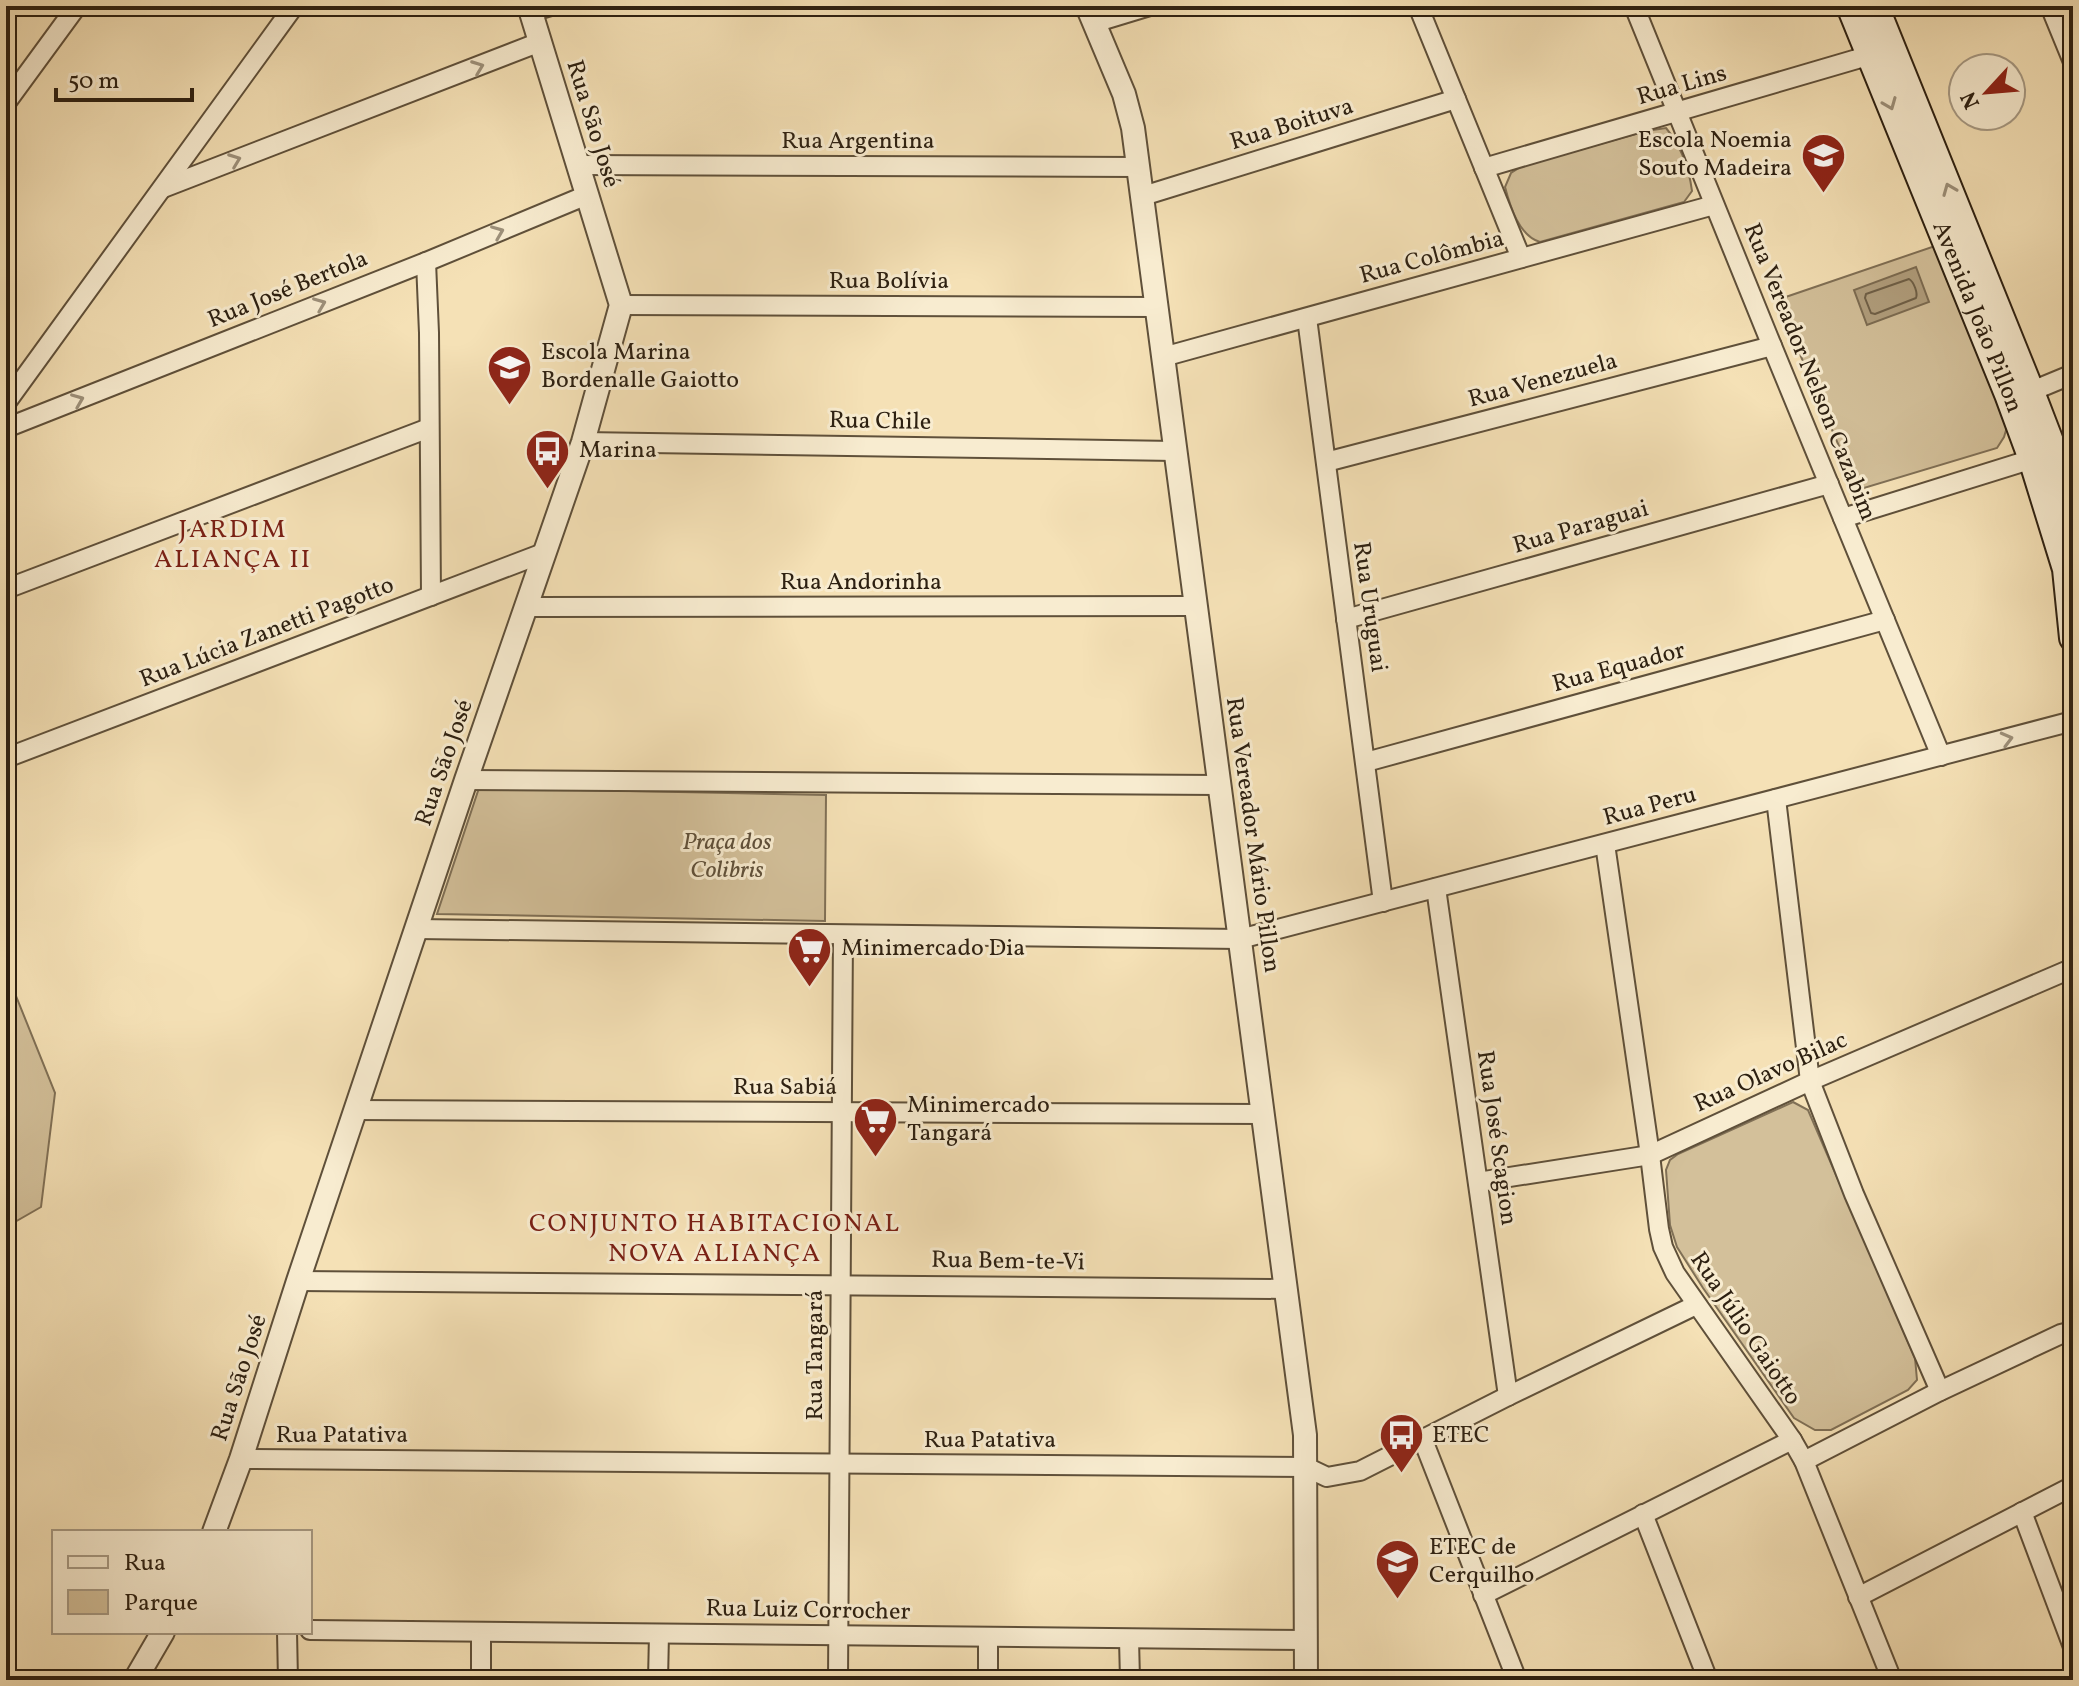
<svg xmlns="http://www.w3.org/2000/svg" width="2079" height="1686" viewBox="0 0 2079 1686" font-family="Vollkorn,serif">
<style>
.green{fill:#d3c09a;stroke:#807056;stroke-width:2}
.water{fill:#b19f7e;stroke:#7c6c52;stroke-width:2}
.lines{fill:none;stroke-linecap:round;stroke-linejoin:round}
.shore{stroke:#6f6048;stroke-width:2}
.minor-casing{stroke:#5f503a;stroke-width:22}
.tertiary-casing{stroke:#5f503a;stroke-width:26}
.secondary-casing{stroke:#2d2011;stroke-width:30}
.minor{stroke:#f8ecd0;stroke-width:18}
.tertiary{stroke:#f8ecd0;stroke-width:22}
.secondary{stroke:#f8ecd0;stroke-width:26}
.oneway{stroke:#9d907a}
.labels{text-anchor:middle;dominant-baseline:central;stroke-width:6;stroke-linejoin:round;paint-order:stroke}
.street-label{font-size:24px;fill:#2d2011;stroke:#f8ecd0}
.poi-label{font-size:24px;fill:#2d2011;stroke:#f8ecd0;text-anchor:start}
.park-label{font-size:24px;font-style:italic;fill:#5f503a;stroke:#f8ecd0}
.neighbourhood-label{font-size:26px;letter-spacing:2px;fill:#7a1f14;stroke:#f8ecd0}
</style>
<rect width="100%" height="100%" fill="#f5e1b6"/>
<filter id="stains"><feTurbulence type="fractalNoise" baseFrequency=".0025" numOctaves="4"/><feColorMatrix values="0 0 0 0 .2 0 0 0 0 .09 0 0 0 0 .02 0 0 0 .5 -.17"/></filter>
<radialGradient id="worn" r=".72"><stop offset=".6" stop-color="#630" stop-opacity="0"/><stop offset="1" stop-color="#630" stop-opacity=".3"/></radialGradient>
<!-- green -->
<g class="green">
<path d="M 1666,128 C 1682,147 1689,168 1692,191 L 1684,202 L 1540,242 C 1519,236 1510,206 1505,187 L 1511,173 L 1522,166 L 1646,131 Z"/>
<polygon points="1935,246 2007,427 2004,437 1997,448 1864,488 1855,484 1777,300"/>
<polygon points="479,788 826,795 825,921 437,914"/>
<polygon points="14,991 55,1093 41,1207 6,1227 6,994"/>
<polygon points="1793,1102 1808,1110 1915,1358 1917,1380 1908,1390 1831,1430 1815,1430 1794,1418 1703,1288 1677,1247 1670,1225 1666,1170 1670,1160 1678,1154"/>
</g>
<!-- water -->
<polygon class="water" points="1916,267 1929,302 1867,325 1854,290"/>
<g class="lines">
<!-- shore -->
<path class="shore" d="M 1909,279 C 1914,282 1918,293 1916,298 L 1875,314 L 1871,313 L 1865,298 L 1866,294 Z"/>
<defs>
<g id="minor">
<polyline points="1418,6 1521,258"/>
<polyline points="1634,6 1772,346 1941,756"/>
<polyline points="2050,6 2073,62"/>
<polyline points="531,12 551,6"/>
<polyline points="1094,23 1150,6"/>
<polyline points="6,103 77,6"/>
<polyline points="578,165 1138,167"/>
<polyline points="1484,168 1881,52"/>
<polyline points="163,188 540,42"/>
<polyline points="1143,196 1456,99"/>
<polyline points="426,262 429,333 431,596"/>
<polyline points="621,305 1156,307"/>
<polyline points="1307,318 1383,902"/>
<polyline points="1163,357 1714,205"/>
<polyline points="2020,396 2073,374"/>
<polyline points="6,403 294,6"/>
<polyline points="6,428 426,262 587,195"/>
<polyline points="583,442 1175,451"/>
<polyline points="1326,462 1772,346"/>
<polyline points="1843,518 2042,456"/>
<polyline points="6,589 429,428"/>
<polyline points="527,607 1196,606"/>
<polyline points="1346,619 1829,484"/>
<polyline points="6,758 546,552"/>
<polyline points="1366,762 1885,620"/>
<polyline points="466,780 1219,785"/>
<polyline points="1776,799 1810,1081 1854,1194 1940,1391"/>
<polyline points="1605,844 1650,1155 1659,1229 1663,1247 1675,1273 1792,1440 1804,1461 1892,1680"/>
<polyline points="1436,888 1508,1396"/>
<polyline points="417,929 1240,939 2073,721"/>
<polyline points="355,1110 1262,1114"/>
<polyline points="1478,1182 1650,1155 1810,1081 2073,968"/>
<polyline points="298,1281 1286,1289"/>
<polyline points="1423,1440 1517,1680"/>
<polyline points="241,1459 1306,1467 1327,1477 1360,1471 1508,1396 1696,1305"/>
<polyline points="1804,1461 1940,1391 2061,1334 2073,1331"/>
<polyline points="2022,1512 2073,1647"/>
<polyline points="1643,1514 1708,1680"/>
<polyline points="1483,1595 1792,1440"/>
<polyline points="1858,1597 2073,1486"/>
<polyline points="310,1630 1306,1640"/>
<polyline points="287,1632 288,1680"/>
<polyline points="481,1632 481,1680"/>
<polyline points="1129,1639 1130,1680"/>
<polyline points="658,1680 659,1634"/>
<polyline points="838,1680 843,935"/>
<polyline points="988,1680 988,1637"/>
</g>
<g id="tertiary">
<polyline points="1087,6 1124,94 1133,128 1305,1435 1306,1680"/>
<polyline points="214,1532 241,1459 298,1281 466,780 583,442 621,305 529,6"/>
<polyline points="135,1680 163,1632"/>
</g>
<g id="secondary">
<path id="s1" d="M 1850,6 L 2008,394 L 2032,459 L 2066,569 L 2073,638"/>
<polyline points="1875,6 2031,392 2054,452 2073,511"/>
</g>
</defs>
<!-- minor casing -->
<use href="#minor" class="minor-casing"/>
<!-- tertiary casing -->
<use href="#tertiary" class="tertiary-casing"/>
<!-- secondary casing -->
<use href="#secondary" class="secondary-casing"/>
<!-- minor -->
<use href="#minor" class="minor"/>
<!-- tertiary -->
<use href="#tertiary" class="tertiary"/>
<!-- secondary -->
<use href="#secondary" class="secondary"/>
</g>
<!-- one-way arrows -->
<defs><path id="oneway-chevron" d="M-2-3.5L2.5 0L-2 3.5" fill="none" stroke-width="1.6" stroke-linecap="round" stroke-linejoin="round" transform="scale(2)"/></defs>
<g class="oneway">
<use href="#oneway-chevron" transform="translate(478 67) rotate(-21)"/>
<use href="#oneway-chevron" transform="translate(1890 104) rotate(68)"/>
<use href="#oneway-chevron" transform="translate(235 160) rotate(-21)"/>
<use href="#oneway-chevron" transform="translate(1949 189) rotate(-112)"/>
<use href="#oneway-chevron" transform="translate(498 232) rotate(-22)"/>
<use href="#oneway-chevron" transform="translate(320 304) rotate(-22)"/>
<use href="#oneway-chevron" transform="translate(78 400) rotate(-22)"/>
<use href="#oneway-chevron" transform="translate(2007 739) rotate(-15)"/>
</g>
<!-- icons -->
<defs>
<symbol id="school-pin" viewBox="-11 -11 22 30"><path d="M0 17L-7.5 6A9.5 9.5 0 1 1 7.5 6Z" fill="#8f2418" stroke="#f8ecd0"/><path d="M0-5L7-2L0 1L-7-2ZM-4 1L0 2.5L4 1V4Q0 6-4 4Z" fill="#fff"/></symbol>
<symbol id="bus-pin" viewBox="-11 -11 22 30"><path d="M0 17L-7.5 6A9.5 9.5 0 1 1 7.5 6Z" fill="#8f2418" stroke="#f8ecd0"/><path d="M-5-6H5V4H4V6H2V4H-2V6H-4V4H-5ZM-3.5-4V0h7V-4ZM-3.5 1.2v1.5H-2V1.2ZM2 1.2v1.5H3.5V1.2Z" fill="#fff"/></symbol>
<symbol id="supermarket-pin" viewBox="-11 -11 22 30"><path d="M0 17L-7.5 6A9.5 9.5 0 1 1 7.5 6Z" fill="#8f2418" stroke="#f8ecd0"/><path d="M-6-5.5h2.5l.6 2H6L4.5 2H-2.5L-4.4-4H-6ZM-1.5 3.2a1.3 1.3 0 1 0 .1 0ZM3 3.2a1.3 1.3 0 1 0 .1 0Z" fill="#fff"/></symbol>
<symbol id="university-pin" viewBox="-11 -11 22 30"><path d="M0 17L-7.5 6A9.5 9.5 0 1 1 7.5 6Z" fill="#8f2418" stroke="#f8ecd0"/><path d="M0-5L7-2L0 1L-7-2ZM-4 1L0 2.5L4 1V4Q0 6-4 4Z" fill="#fff"/></symbol>
</defs>
<g fill-rule="evenodd">
<use href="#school-pin" x="1798" y="130" width="51" height="69"/>
<use href="#school-pin" x="484" y="342" width="51" height="69"/>
<use href="#bus-pin" x="522" y="426" width="51" height="69"/>
<use href="#supermarket-pin" x="784" y="924" width="51" height="69"/>
<use href="#supermarket-pin" x="850" y="1094" width="51" height="69"/>
<use href="#bus-pin" x="1376" y="1410" width="51" height="69"/>
<use href="#university-pin" x="1372" y="1536" width="51" height="69"/>
</g>
<g class="labels">
<!-- street labels -->
<g class="street-label">
<text transform="translate(1682 86) rotate(-16)">Rua Lins</text>
<text transform="translate(592 124) rotate(73)">Rua São José</text>
<text transform="translate(1292 125) rotate(-17)">Rua Boituva</text>
<text x="858" y="142">Rua Argentina</text>
<text transform="translate(1432 258) rotate(-15)">Rua Colômbia</text>
<text x="889" y="282">Rua Bolívia</text>
<text transform="translate(288 290) rotate(-22)">Rua José Bertola</text>
<text stroke="none"><textPath href="#s1" startOffset="336">Avenida João Pillon</textPath></text>
<text transform="translate(1809 372) rotate(68)">Rua Vereador Nelson Cazabim</text>
<text transform="translate(1543 381) rotate(-15)">Rua Venezuela</text>
<text transform="translate(880 422) rotate(1)">Rua Chile</text>
<text transform="translate(1581 528) rotate(-16)">Rua Paraguai</text>
<text x="861" y="583">Rua Andorinha</text>
<text transform="translate(1369 607) rotate(82)">Rua Uruguai</text>
<text transform="translate(267 633) rotate(-21)">Rua Lúcia Zanetti Pagotto</text>
<text transform="translate(1619 668) rotate(-15)">Rua Equador</text>
<text transform="translate(445 763) rotate(-71)">Rua São José</text>
<text transform="translate(1650 807) rotate(-15)">Rua Peru</text>
<text transform="translate(1252 835) rotate(82)">Rua Vereador Mário Pillon</text>
<text transform="translate(1771 1073) rotate(-24)">Rua Olavo Bilac</text>
<text x="785" y="1088">Rua Sabiá</text>
<text transform="translate(1496 1138) rotate(82)">Rua José Scagion</text>
<text transform="translate(1008 1262) rotate(1)">Rua Bem-te-Vi</text>
<text transform="translate(1745 1329) rotate(56)">Rua Júlio Gaiotto</text>
<text transform="translate(816 1355) rotate(-90)">Rua Tangará</text>
<text transform="translate(240 1378) rotate(-72)">Rua São José</text>
<text x="342" y="1436">Rua Patativa</text>
<text x="990" y="1441">Rua Patativa</text>
<text transform="translate(808 1611) rotate(1)">Rua Luiz Corrocher</text>
</g>
<!-- poi labels -->
<g class="poi-label">
<text x="1792" y="141" text-anchor="end">Escola Noemia<tspan x="1792" dy="28">Souto Madeira</tspan></text>
<text x="541" y="353">Escola Marina<tspan x="541" dy="28">Bordenalle Gaiotto</tspan></text>
<text x="579" y="451">Marina</text>
<text x="841" y="949">Minimercado Dia</text>
<text x="907" y="1106">Minimercado<tspan x="907" dy="28">Tangará</tspan></text>
<text x="1432" y="1436">ETEC</text>
<text x="1429" y="1548">ETEC de<tspan x="1429" dy="28">Cerquilho</tspan></text>
</g>
<!-- park labels -->
<g class="park-label">
<text x="727" y="843">Praça dos<tspan x="727" dy="28">Colibris</tspan></text>
</g>
<!-- neighbourhood labels -->
<g class="neighbourhood-label">
<text x="233" y="530">JARDIM<tspan x="233" dy="30">ALIANÇA II</tspan></text>
<text x="715" y="1224">CONJUNTO HABITACIONAL<tspan x="715" dy="30">NOVA ALIANÇA</tspan></text>
</g>
</g>
<!-- margin -->
<rect width="2079" height="1686" fill="none" stroke="#f5e1b6" stroke-width="32"/>
<rect x="8" y="8" width="2063" height="1670" fill="none" stroke="#2d2011" stroke-width="4"/>
<rect x="16" y="16" width="2047" height="1654" fill="none" stroke="#2d2011" stroke-width="2"/>
<!-- legend -->
<rect x="52" y="1530" width="260" height="104" fill="#f8ecd0" stroke="#a79a84" stroke-width="2"/>
<rect x="68" y="1556" width="40" height="12" fill="#f8ecd0" stroke="#a79a84" stroke-width="2"/>
<text x="124" y="1570" font-size="24" fill="#2d2011">Rua</text>
<rect x="68" y="1590" width="40" height="24" fill="#d3c09a" stroke="#a79a84" stroke-width="2"/>
<text x="124" y="1610" font-size="24" fill="#2d2011">Parque</text>
<!-- north arrow -->
<g transform="translate(1987 92) rotate(244)"><circle r="38" fill="#f8ecd0" stroke="#a79a84" stroke-width="2"/>
<path d="M0-6L14 30L0 20L-14 30Z" fill="#8f2418"/>
<text y="-12" font-size="22" font-weight="bold" text-anchor="middle" fill="#2d2011">N</text>
</g>
<!-- scale -->
<path d="M56 88v12h136v-12" fill="none" stroke="#2d2011" stroke-width="4"/>
<text x="68" y="88" font-size="24" fill="#2d2011" stroke="#f8ecd0" stroke-width="6" paint-order="stroke">50 m</text>
<rect width="100%" height="100%" filter="url(#stains)"/>
<rect width="100%" height="100%" fill="url(#worn)"/>
</svg>
